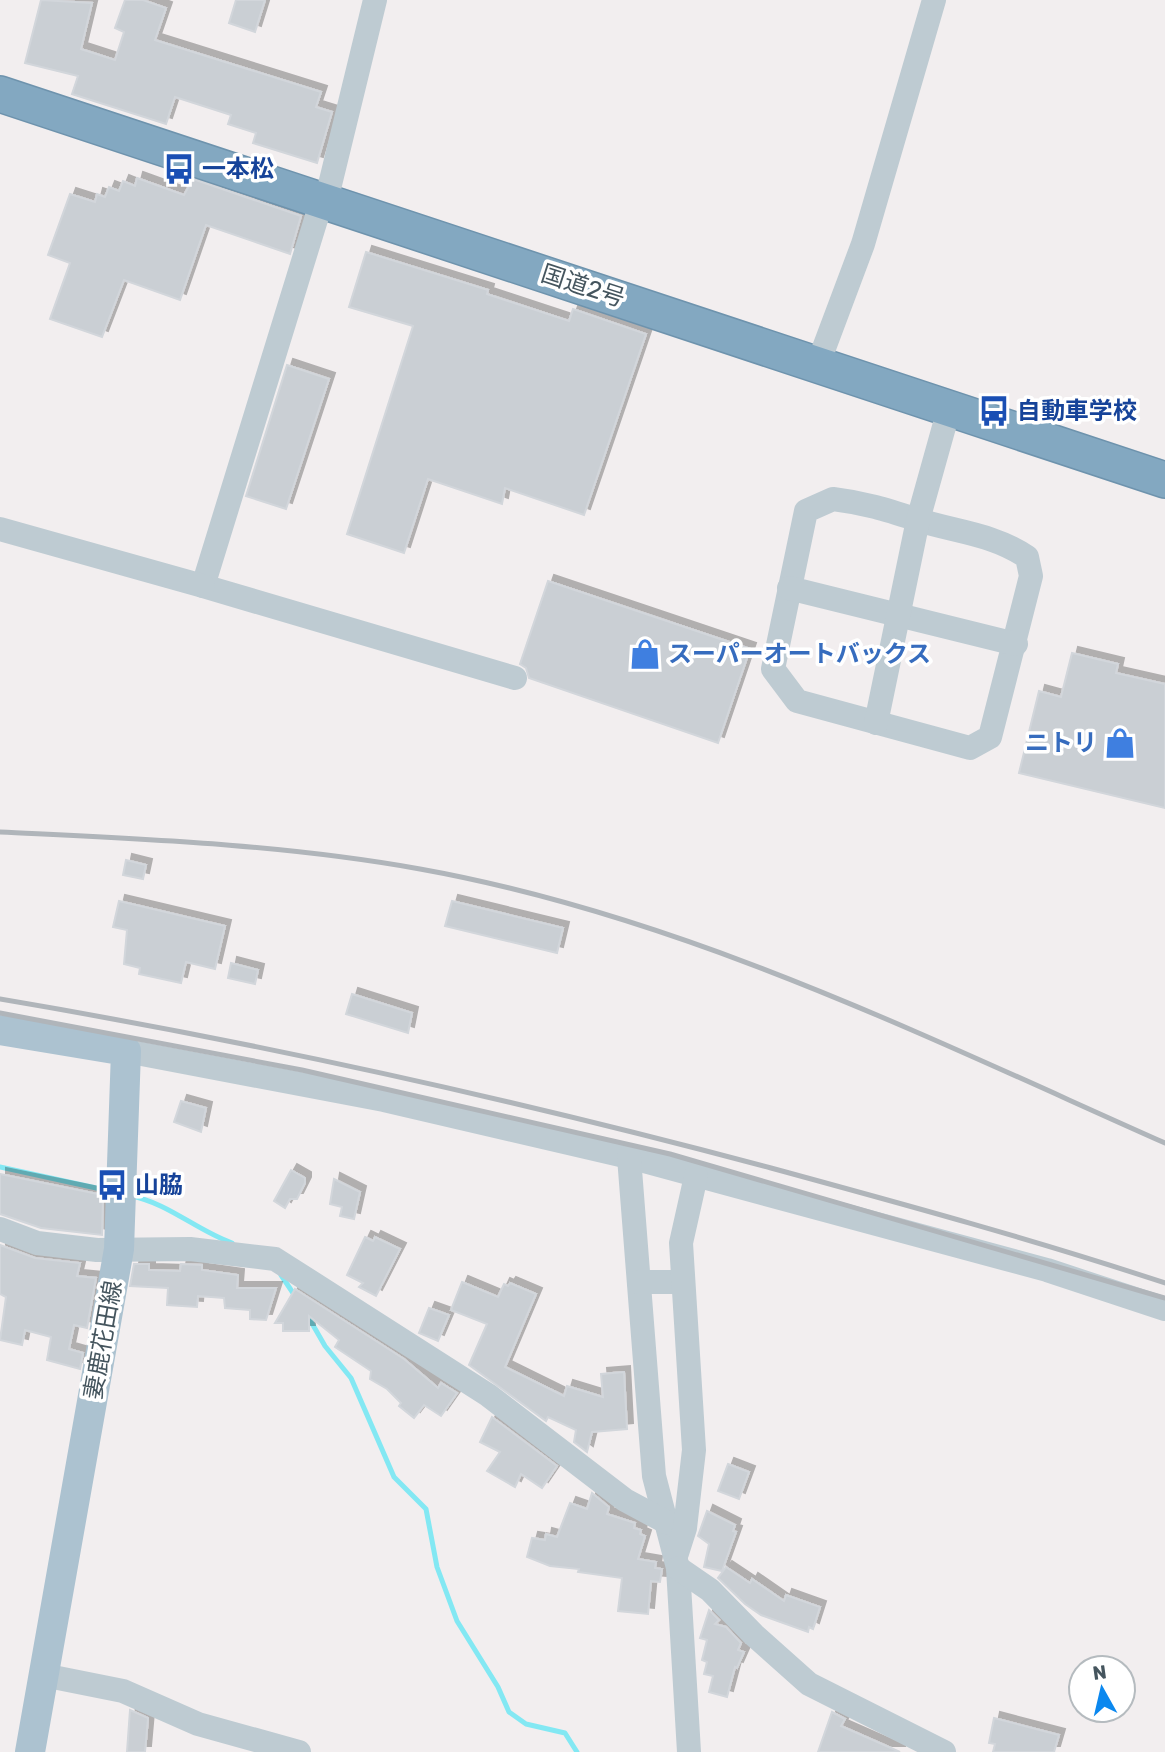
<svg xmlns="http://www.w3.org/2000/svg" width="1165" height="1752" viewBox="0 0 1165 1752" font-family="Rubik,'Noto Sans JP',sans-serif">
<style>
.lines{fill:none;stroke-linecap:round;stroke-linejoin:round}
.stream{stroke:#83e8f3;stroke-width:5}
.building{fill:#cacfd4;stroke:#d2d6db;stroke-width:2;filter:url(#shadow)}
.highway-casing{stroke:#6e93ad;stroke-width:38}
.minor{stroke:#becbd2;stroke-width:24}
.major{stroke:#acc2d0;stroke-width:30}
.highway{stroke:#83a8c1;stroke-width:35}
.rail{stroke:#b0b5ba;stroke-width:5}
.labels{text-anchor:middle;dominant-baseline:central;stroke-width:7;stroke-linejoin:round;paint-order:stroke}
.transit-label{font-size:24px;font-weight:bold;fill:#164399;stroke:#fff;text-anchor:start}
.street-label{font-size:24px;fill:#45555e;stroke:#fff}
.shop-label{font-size:24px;font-weight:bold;fill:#366cbe;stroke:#fff;text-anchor:start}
</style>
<defs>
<filter id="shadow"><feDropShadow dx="6" dy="-6" stdDeviation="0" flood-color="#0004"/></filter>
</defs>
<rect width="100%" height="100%" fill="#f2eeef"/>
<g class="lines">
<!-- stream -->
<g class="stream">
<polyline points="0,1167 110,1191"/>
<path d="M 131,1196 C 168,1203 196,1230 232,1243"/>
<polyline points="281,1275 297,1299"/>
<polyline points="306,1313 325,1346 351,1378 394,1477 426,1509 437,1567 457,1621 498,1687 509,1712 526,1724 565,1733 577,1752"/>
</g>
</g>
<!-- building -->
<g class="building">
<polygon points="41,0 92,3 81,49 115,60 124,32 115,28 125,0 143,0 166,8 155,40 321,92 316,107 332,112 317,163 253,143 256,133 228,124 231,115 175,97 166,124 72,94 78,76 25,63"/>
<polygon points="236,0 265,0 255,32 229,23"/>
<polygon points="137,178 184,195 193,179 301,216 290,254 206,225 180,300 124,280 102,337 50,319 70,263 48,255 70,194 95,202 97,194 105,197 109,187 119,191 123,181 135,186"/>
<polygon points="366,252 488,290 487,294 569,321 573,309 646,334 584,515 505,488 502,504 428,479 404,553 347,534 413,326 349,307"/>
<polygon points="287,365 329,379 286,509 246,496"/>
<polygon points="548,581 750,649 718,743 529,678 526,668 520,664"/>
<polygon points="1072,653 1118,664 1116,673 1165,684 1165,808 1019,773 1039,691 1061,697"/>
<polygon points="126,860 146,865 143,879 123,875"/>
<polygon points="119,901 225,926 215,969 186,962 181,983 139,974 140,968 124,964 127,930 113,927"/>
<polygon points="452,901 563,928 557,953 445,926"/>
<polygon points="231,963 258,970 255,984 228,978"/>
<polygon points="352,994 412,1013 408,1033 346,1014"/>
<polygon points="181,1101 206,1108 201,1132 174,1122"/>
<polygon points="291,1170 305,1178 305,1183 297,1199 290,1199 285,1208 274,1201"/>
<polygon points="0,1174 103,1195 102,1235 41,1228 0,1214"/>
<polygon points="334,1179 360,1192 354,1219 340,1216 342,1207 330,1204"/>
<polygon points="365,1237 373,1241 375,1237 400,1249 376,1296 359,1287 363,1283 347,1275"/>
<polygon points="0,1245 35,1258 80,1263 77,1276 96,1278 87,1328 74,1325 69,1349 83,1353 80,1369 47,1360 51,1337 25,1330 22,1345 0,1340 6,1297 0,1294"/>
<polygon points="134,1264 149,1264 149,1270 180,1271 181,1264 202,1265 202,1270 238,1275 237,1288 276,1288 266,1320 250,1319 250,1310 225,1308 224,1298 198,1296 197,1307 167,1305 168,1288 130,1286"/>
<polygon points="462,1282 498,1297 504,1284 508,1286 510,1283 536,1294 505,1367 564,1396 567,1386 603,1397 601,1374 624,1372 627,1429 592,1432 587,1452 574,1442 576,1430 548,1417 546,1421 469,1365 487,1324 451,1310"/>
<polygon points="295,1289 404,1359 438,1388 441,1383 457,1393 441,1416 424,1405 414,1418 399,1406 401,1403 387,1389 370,1379 371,1371 335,1347 339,1340 309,1316 309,1331 283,1331 283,1323 275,1323"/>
<polygon points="429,1308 449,1315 438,1341 419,1333"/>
<polygon points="492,1417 557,1466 542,1488 521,1474 515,1487 487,1471 500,1452 480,1442"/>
<polygon points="728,1464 749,1472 739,1499 718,1491"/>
<polygon points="592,1493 609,1507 607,1514 635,1523 634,1528 641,1530 640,1534 645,1536 638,1559 656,1562 655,1568 662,1569 660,1582 651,1581 648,1614 618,1611 622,1578 578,1572 579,1569 550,1566 527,1557 532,1538 545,1540 546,1534 557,1537 570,1503 587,1509"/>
<polygon points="707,1511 735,1525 733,1531 736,1532 722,1571 704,1567 709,1544 698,1536"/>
<polygon points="726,1567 750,1583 752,1579 784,1601 786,1595 820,1607 813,1629 809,1627 808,1632 761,1615 745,1604 718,1578"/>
<polygon points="709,1610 719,1620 715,1624 726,1627 741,1643 738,1650 744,1652 737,1668 735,1667 727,1697 709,1692 713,1676 704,1674 707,1662 702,1660 707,1640 700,1638"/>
<polygon points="130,1710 148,1718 145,1752 127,1752"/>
<polygon points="832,1712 845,1719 841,1726 900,1752 818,1752"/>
<polygon points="994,1718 1059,1735 1054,1752 993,1752 995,1744 989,1743"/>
</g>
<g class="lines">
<defs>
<polyline id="highway" points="0,94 1165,480"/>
</defs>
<!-- highway casing -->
<use href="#highway" class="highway-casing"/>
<!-- minor -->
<g class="minor">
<polyline points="322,200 203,586 515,678"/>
<polyline points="326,201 375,0"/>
<polyline points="818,364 863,244 934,0"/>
<path d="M 833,499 C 866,503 887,510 918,520 C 957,532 993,534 1027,557 L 1031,576 L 990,737 L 970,748 L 797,701 L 773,669 L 806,511 Z"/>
<polyline points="0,529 203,586"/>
<polyline points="789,588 1016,644"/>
<polyline points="876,723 918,520 949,409"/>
<polyline points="126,1051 384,1100 629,1157 1047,1270 1165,1309"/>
<polyline points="629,1157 654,1476 678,1568 689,1752"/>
<polyline points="0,1229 37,1243 97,1250 190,1249 275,1259 488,1395 625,1500 668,1523"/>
<polyline points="639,1282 682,1282"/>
<polyline points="677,1553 685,1528 694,1450 681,1243 696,1176"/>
<polyline points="678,1568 710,1590 754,1635 809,1684 944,1752"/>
<polyline points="43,1675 123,1691 198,1724 299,1752"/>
</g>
<!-- major -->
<polyline class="major" points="0,1030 126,1051 119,1249 30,1752"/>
<!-- highway -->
<use href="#highway" class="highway"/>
<!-- rail -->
<g class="rail">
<path d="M 0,832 C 141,839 281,844 420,869 C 682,916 924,1036 1165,1143"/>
<path d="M 0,999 C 260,1043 517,1100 771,1168 C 903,1204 1035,1240 1165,1283"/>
<polyline points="0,1013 302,1070 670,1154 1165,1298"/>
</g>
</g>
<!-- icons -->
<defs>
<symbol id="bus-bare" viewBox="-9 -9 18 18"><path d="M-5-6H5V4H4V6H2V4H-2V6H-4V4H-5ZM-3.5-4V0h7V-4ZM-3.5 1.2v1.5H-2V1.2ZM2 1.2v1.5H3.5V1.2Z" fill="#1a4fb4" stroke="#fff" stroke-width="2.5" paint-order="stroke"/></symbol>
<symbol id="shop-bare" viewBox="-9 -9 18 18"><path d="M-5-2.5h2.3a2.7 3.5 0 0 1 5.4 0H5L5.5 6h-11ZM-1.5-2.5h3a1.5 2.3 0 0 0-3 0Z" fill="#3f7fe0" stroke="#fff" stroke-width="2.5" paint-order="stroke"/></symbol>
</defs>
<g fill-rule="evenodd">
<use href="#bus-bare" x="157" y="147" width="44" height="44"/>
<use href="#bus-bare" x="972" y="389" width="44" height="44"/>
<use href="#shop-bare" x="623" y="632" width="44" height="44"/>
<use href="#shop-bare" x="1098" y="721" width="44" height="44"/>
<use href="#bus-bare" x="90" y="1163" width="44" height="44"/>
</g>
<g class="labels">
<!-- transit labels -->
<g class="transit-label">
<text x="202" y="169">一本松</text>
<text x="1017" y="411">自動車学校</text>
<text x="135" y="1185">山脇</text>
</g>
<!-- street labels -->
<g class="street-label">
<text transform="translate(583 286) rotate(18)">国道2号</text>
<text transform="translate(103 1340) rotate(-80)">妻鹿花田線</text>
</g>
<!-- shop labels -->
<g class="shop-label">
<text x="668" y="654">スーパーオートバックス</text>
<text x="1097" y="743" text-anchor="end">ニトリ</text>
</g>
</g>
<!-- north arrow -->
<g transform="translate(1102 1689) rotate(352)"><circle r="33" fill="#ffffff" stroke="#b5bbbf" stroke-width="2"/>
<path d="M0-5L12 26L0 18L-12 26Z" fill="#0b88ef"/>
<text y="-10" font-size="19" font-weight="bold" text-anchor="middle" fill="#45555e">N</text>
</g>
</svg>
